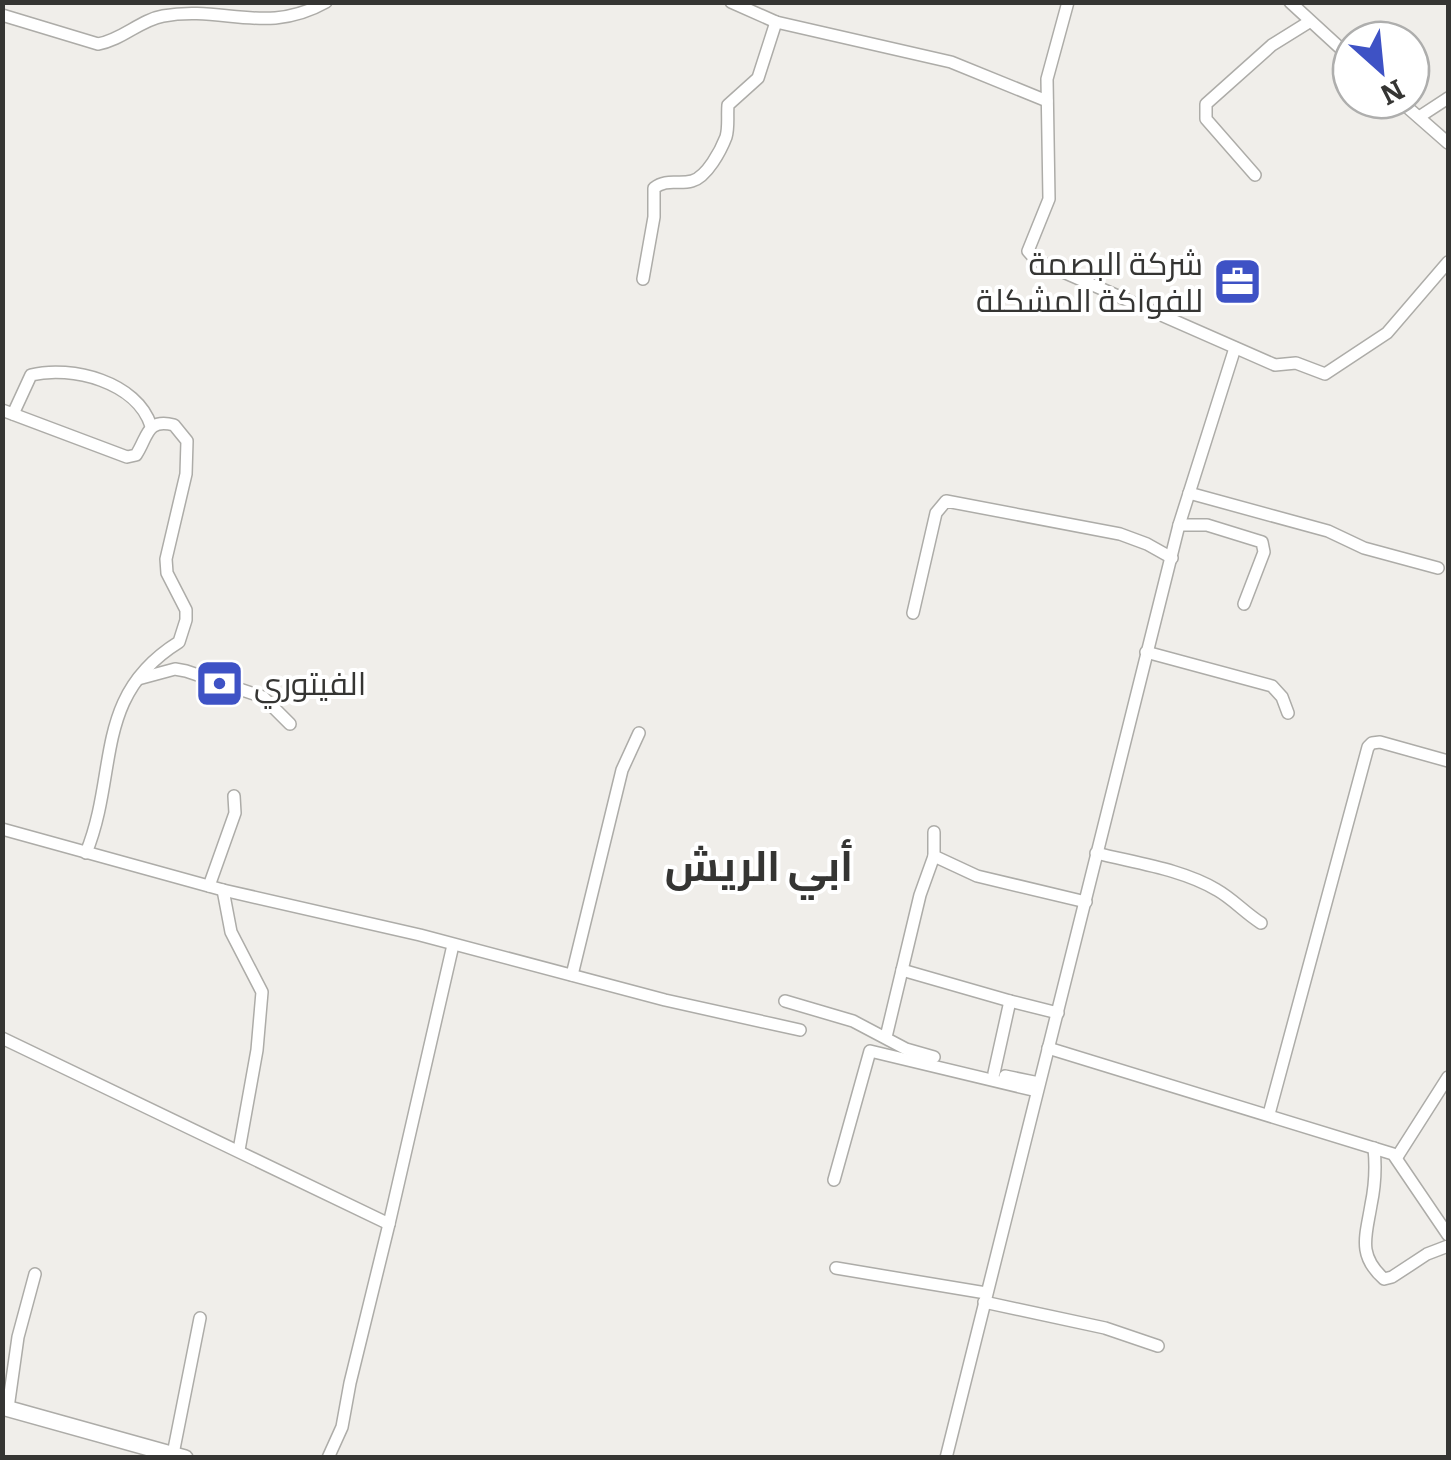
<svg xmlns="http://www.w3.org/2000/svg" width="1451" height="1460" viewBox="0 0 1451 1460" font-family="Bitter,Cairo,serif">
<style>
.lines{fill:none;stroke-linecap:round;stroke-linejoin:round}
.minor-casing{stroke:#adaca8;stroke-width:14}
.major-casing{stroke:#adaca8;stroke-width:18}
.minor{stroke:#fff;stroke-width:11}
.major{stroke:#fff;stroke-width:15}
.labels{text-anchor:middle;dominant-baseline:central;stroke-width:8;stroke-linejoin:round;paint-order:stroke}
.poi-label{font-size:32px;fill:#353533;stroke:#fff;text-anchor:end}
.district-label{font-size:42px;font-weight:bold;fill:#353533;stroke:#fff}
</style>
<rect width="100%" height="100%" fill="#f0eeea"/>
<g class="lines">
<defs>
<g id="minor">
<polyline points="731,2 776,22 951,62 1047,101"/>
<polyline points="1068,2 1047,79 1049,199 1028,251 1036,260 1275,365 1296,363 1325,374 1387,333 1448,262"/>
<polyline points="1290,2 1351,58"/>
<path d="M 2,15 L 98,44 C 122,40 140,20 163,16 C 223,5 266,36 326,2"/>
<polyline points="1399,100 1448,143"/>
<polyline points="1419,117 1448,98"/>
<polyline points="1255,175 1206,119 1206,104 1272,45 1309,22"/>
<path d="M 643,279 L 654,217 L 654,188 C 667,178 678,185 692,181 C 707,177 721,150 726,137 C 729,127 727,115 728,105 L 758,78 L 776,22"/>
<path d="M 2,410 L 127,457 L 136,455 C 148,437 146,418 174,425 L 187,441 L 186,474 L 166,559 L 167,573 L 186,610 L 186,620 L 179,642 C 92,696 119,772 86,853"/>
<path d="M 13,414 L 31,375 C 72,365 137,382 151,426"/>
<polyline points="1189,493 1328,531 1364,548 1438,568"/>
<polyline points="1179,525 1207,525 1262,542 1264,552 1244,604"/>
<polyline points="913,613 936,513 946,501 1120,534 1147,544 1172,558"/>
<polyline points="1146,652 1272,686 1282,697 1288,713"/>
<polyline points="138,679 175,669 186,671 263,697 290,724"/>
<polyline points="2,829 223,890 420,935 665,1000 800,1030"/>
<polyline points="934,832 934,856 977,876 1086,902"/>
<path d="M 1096,853 C 1135,863 1182,869 1217,890 C 1233,899 1245,913 1261,923"/>
<polyline points="209,886 235,813 234,796"/>
<polyline points="223,890 231,932 262,992 257,1050 239,1150"/>
<polyline points="902,970 1010,1001"/>
<polyline points="572,975 622,770 639,733"/>
<polyline points="785,1001 853,1021 906,1049 934,1057"/>
<polyline points="886,1037 920,895 934,856"/>
<polyline points="2,1038 389,1224 453,945"/>
<polyline points="1048,1048 1393,1154 1448,1235"/>
<polyline points="994,1073 1010,1001 1058,1013"/>
<polyline points="1005,1076 1039,1083"/>
<polyline points="1269,1114 1368,747 1372,743 1380,742 1448,761"/>
<path d="M 1374,1148 C 1376,1167 1375,1186 1371,1205 C 1366,1236 1357,1255 1384,1279 L 1392,1277 L 1427,1254 L 1448,1246"/>
<polyline points="1397,1157 1448,1077"/>
<polyline points="834,1180 870,1051 1037,1091"/>
<polyline points="836,1268 986,1293"/>
<polyline points="984,1302 1105,1328 1158,1346"/>
<polyline points="8,1408 18,1337 35,1274"/>
<polyline points="173,1454 200,1318"/>
<polyline points="328,1458 342,1427 350,1383 389,1224"/>
<polyline points="946,1458 1179,525 1235,348"/>
</g>
<polyline id="major" points="2,1407 185,1458"/>
</defs>
<!-- minor casing -->
<use href="#minor" class="minor-casing"/>
<!-- major casing -->
<use href="#major" class="major-casing"/>
<!-- minor -->
<use href="#minor" class="minor"/>
<!-- major -->
<use href="#major" class="major"/>
</g>
<!-- icons -->
<defs>
<symbol id="office-square" viewBox="-11 -11 22 22"><rect x="-9" y="-9" width="18" height="18" rx="4" fill="#3e52c5" stroke="#fff"/><path d="M-6-3h4V-5.5h4V-3h4V5H-6ZM-1-4.5V-3h2v-1.5ZM-6 0V1H6V0Z" fill="#fff"/></symbol>
<symbol id="bank-square" viewBox="-11 -11 22 22"><rect x="-9" y="-9" width="18" height="18" rx="4" fill="#3e52c5" stroke="#fff"/><path d="M-6-4H6V4H-6ZM0-2.3a2.3 2.3 0 1 0 0 4.6a2.3 2.3 0 1 0 0-4.6Z" fill="#fff"/></symbol>
</defs>
<g fill-rule="evenodd">
<use href="#office-square" x="1210" y="254" width="55" height="55"/>
<use href="#bank-square" x="192" y="656" width="55" height="55"/>
</g>
<g class="labels">
<!-- poi labels -->
<g class="poi-label">
<text x="1203" y="264">شركة البصمة<tspan x="1203" dy="37">للفواكة المشكلة</tspan></text>
<text x="254" y="684" text-anchor="start">الفيتوري</text>
</g>
<!-- district labels -->
<g class="district-label">
<text x="759" y="867">أبي الريش</text>
</g>
</g>
<!-- border -->
<rect width="1451" height="1460" fill="none" stroke="#353533" stroke-width="10"/>
<!-- north arrow -->
<g transform="translate(1381 70) rotate(153)"><circle r="48" fill="#ffffff" stroke="#aeaead" stroke-width="2.5"/>
<path d="M0-8L18 38L0 25L-18 38Z" fill="#3e52c5"/>
<text y="-15" font-size="28" font-weight="bold" text-anchor="middle" fill="#353533">N</text>
</g>
</svg>
